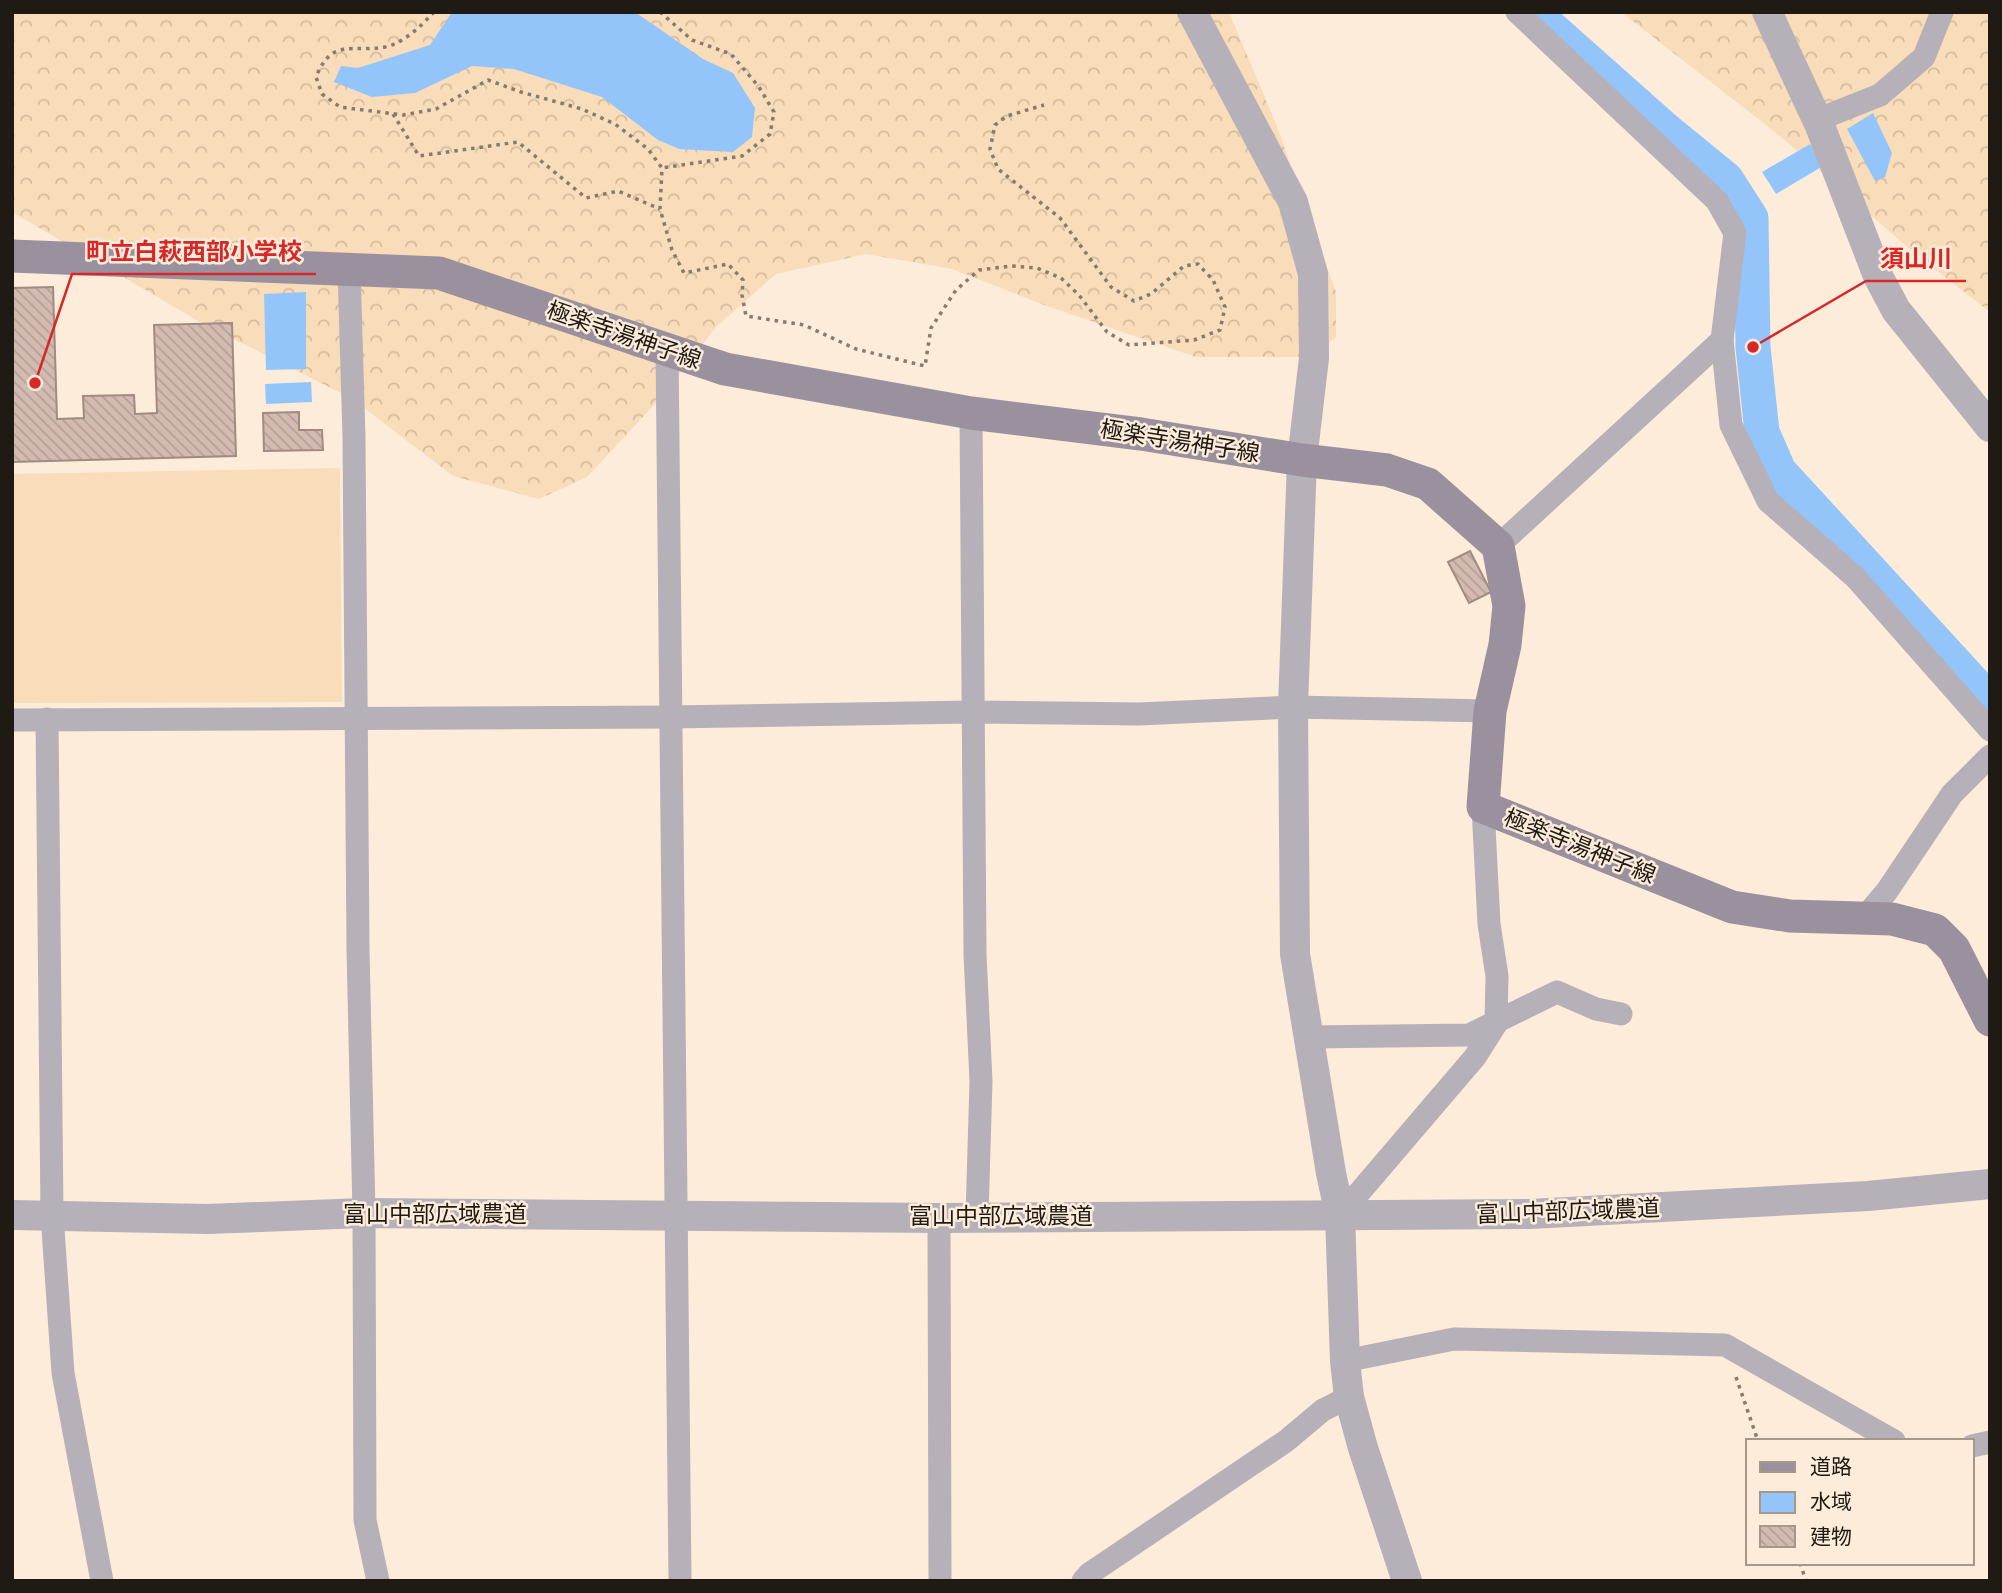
<svg xmlns="http://www.w3.org/2000/svg" width="2002" height="1593" viewBox="0 0 2002 1593" font-family="'Libre Baskerville','Noto Sans JP',serif">
<style>
.forest{fill:url(#forest-crowns)}
.pitch{fill:#f9dcb9}
.water{fill:#94c5fa}
.lines{fill:none;stroke-linecap:round;stroke-linejoin:round}
.river{stroke:#94c5fa;stroke-width:35}
.building{fill:url(#building-back-hatch);stroke:#a08a81;stroke-width:2}
.path{stroke:#857b6f;stroke-width:3.5;stroke-dasharray:3.5 5;stroke-linecap:butt}
.minor{stroke:#b6b0b9;stroke-width:23}
.tertiary{stroke:#b6b0b9;stroke-width:30}
.secondary{stroke:#9b919e;stroke-width:33}
.labels{text-anchor:middle;dominant-baseline:central;stroke-width:5;stroke-linejoin:round;paint-order:stroke}
.street-label{font-size:23px;fill:#1f1a13;stroke:#fdecda}
.leader{fill:none;stroke:#d62828;stroke-width:2.5}
.callout-dot{fill:#d62828;stroke:#fdecda;stroke-width:2.5}
.callout-label{font-size:24px;text-anchor:middle;font-weight:bold;fill:#d62828;stroke:#fdecda;stroke-width:5;stroke-linejoin:round;paint-order:stroke}
</style>
<defs>
<pattern id="forest-crowns" width="20" height="18" patternUnits="userSpaceOnUse" patternTransform="scale(1.75)"><rect width="20" height="18" fill="#f9dcb9"/><path d="M2 6a3 3 0 1 1 6 0M12 15a3 3 0 1 1 6 0" fill="none" stroke="#d5bc9e"/></pattern>
<pattern id="building-back-hatch" width="6" height="6" patternUnits="userSpaceOnUse" patternTransform="scale(1.75)"><rect width="6" height="6" fill="#d3bbb1"/><path d="M-1 5l2 2M0 0l6 6M5-1l2 2" fill="none" stroke="#b5a097"/></pattern>
</defs>
<rect width="100%" height="100%" fill="#fdecda"/>
<!-- forest -->
<g class="forest">
<polygon points="12,12 1229,12 1276,124 1336,292 1336,338 1304,357 1196,357 1044,305 952,269 866,254 776,274 717,326 654,405 587,477 539,499 453,476 351,398 200,322 12,212"/>
<polygon points="1621,12 1990,12 1990,312 1914,253 1780,136"/>
</g>
<!-- pitch -->
<polygon class="pitch" points="340,468 342,702 12,703 12,474"/>
<!-- water -->
<g class="water">
<polygon points="452,12 635,12 703,59 733,73 755,108 752,137 733,152 679,149 658,140 602,97 514,69 472,66 415,93 372,97 334,82 341,66 358,68 430,45"/>
<polygon points="1873,113 1892,153 1885,177 1875,181 1847,129"/>
<polygon points="1810,144 1823,166 1776,194 1762,172"/>
<polygon points="306,292 306,369 266,370 264,294"/>
<polygon points="311,382 312,402 266,404 265,384"/>
</g>
<g class="lines">
<!-- river -->
<polyline class="river" points="1533,12 1666,130 1726,179 1751,218 1753,347 1762,432 1779,471 1990,701"/>
</g>
<!-- building -->
<g class="building">
<polygon points="53,287 57,419 84,418 83,396 134,395 135,414 157,413 154,325 232,323 236,456 12,462 12,288"/>
<polygon points="299,412 299,430 322,430 323,450 264,451 263,413"/>
<polygon points="1470,551 1491,592 1469,603 1448,562"/>
</g>
<g class="lines">
<!-- path -->
<g class="path">
<path d="M 434,12 C 421,26 404,43 385,47 C 353,53 332,37 316,77 L 322,94 L 340,107 L 403,115 L 436,109 L 488,80 L 521,92 L 582,109 L 615,124 L 648,149 L 662,168 L 660,209 L 672,250 L 684,273 L 728,264 L 743,280 L 742,295 L 746,316 L 804,325 L 856,349 L 925,366 L 931,328 L 956,290 L 979,270 L 1012,266 L 1037,268 L 1061,278 L 1079,295 L 1107,332 L 1129,345 L 1194,340 L 1220,330 L 1225,307 L 1213,280 L 1198,264 L 1184,266 L 1151,294 L 1134,301 L 1111,287 L 1060,218 L 998,169 L 990,149 L 995,125 L 1007,116 L 1044,105"/>
<polyline points="660,12 692,40 731,54 759,87 774,112 770,134 742,156 662,168"/>
<polyline points="393,114 419,156 518,142 586,198 618,191 660,209"/>
<polyline points="1736,1377 1758,1441"/>
<polyline points="1800,1563 1806,1581"/>
</g>
<!-- minor -->
<g class="minor">
<polyline points="1517,12 1717,201 1735,233 1722,340 1731,425 1768,501 1855,577 1990,730"/>
<polyline points="1817,120 1880,95 1924,57 1942,12"/>
<polyline points="349,269 354,437 358,949 364,1213 365,1520 378,1581"/>
<polyline points="667,350 680,1581"/>
<polyline points="971,413 975,954 981,1081 977,1216"/>
<polyline points="1498,546 1722,340"/>
<polyline points="47,719 52,1215 63,1373 102,1581"/>
<polyline points="12,720 670,717 972,712 1139,714 1293,707 1490,711"/>
<polyline points="1865,917 1887,891 1952,794 1990,756"/>
<polyline points="1310,1037 1469,1035 1557,992 1596,1009 1621,1014"/>
<polyline points="1340,1215 1475,1057 1496,1024 1497,976 1489,924 1483,807"/>
<polyline points="939,1218 940,1581"/>
<polyline points="1345,1361 1454,1339 1725,1345 1894,1441"/>
<polyline points="1972,1446 1990,1442"/>
<polyline points="1083,1581 1089,1574 1286,1441 1323,1410 1349,1397"/>
</g>
<!-- tertiary -->
<g class="tertiary">
<polyline points="1192,12 1293,202 1313,274 1314,358 1302,460 1293,707 1295,954 1331,1173 1340,1215 1345,1361 1349,1397 1363,1448 1407,1581"/>
<polyline points="1767,12 1820,126 1878,276 1896,310 1990,427"/>
<polyline points="12,1215 207,1219 364,1213 939,1218 1530,1214 1868,1196 1990,1184"/>
</g>
<!-- secondary -->
<polyline class="secondary" points="12,256 439,273 725,369 971,413 1141,434 1302,460 1387,470 1428,484 1498,546 1509,606 1505,645 1490,711 1483,807 1732,907 1790,916 1892,919 1935,930 1954,949 1990,1020"/>
</g>
<g class="labels">
<!-- street labels -->
<g class="street-label">
<text transform="translate(624 335) rotate(19)">極楽寺湯神子線</text>
<text transform="translate(1180 441) rotate(9)">極楽寺湯神子線</text>
<text transform="translate(1580 846) rotate(22)">極楽寺湯神子線</text>
<text transform="translate(1568 1211) rotate(-2)">富山中部広域農道</text>
<text x="435" y="1214">富山中部広域農道</text>
<text x="1001" y="1216">富山中部広域農道</text>
</g>
</g>
<!-- callouts -->
<path class="leader" d="M35 383L72 274H316M1753 347L1866 281H1966"/>
<g class="callout-dot">
<circle cx="35" cy="383" r="7"/>
<circle cx="1753" cy="347" r="7"/>
</g>
<g class="callout-label">
<text x="194" y="260">町立白萩西部小学校</text>
<text x="1916" y="267">須山川</text>
</g>
<!-- border -->
<rect width="2002" height="1593" fill="none" stroke="#1f1a13" stroke-width="28"/>
<!-- legend -->
<rect x="1746" y="1439" width="228" height="126" fill="#fdecda" stroke="#a4988a" stroke-width="2"/>
<rect x="1760" y="1462" width="35" height="10" fill="#9b919e" stroke="#a4988a" stroke-width="2"/>
<text x="1810" y="1474" font-size="21" fill="#1f1a13">道路</text>
<rect x="1760" y="1492" width="35" height="21" fill="#94c5fa" stroke="#a4988a" stroke-width="2"/>
<text x="1810" y="1509" font-size="21" fill="#1f1a13">水域</text>
<rect x="1760" y="1526" width="35" height="21" fill="url(#building-back-hatch)" stroke="#a4988a" stroke-width="2"/>
<text x="1810" y="1544" font-size="21" fill="#1f1a13">建物</text>
</svg>
